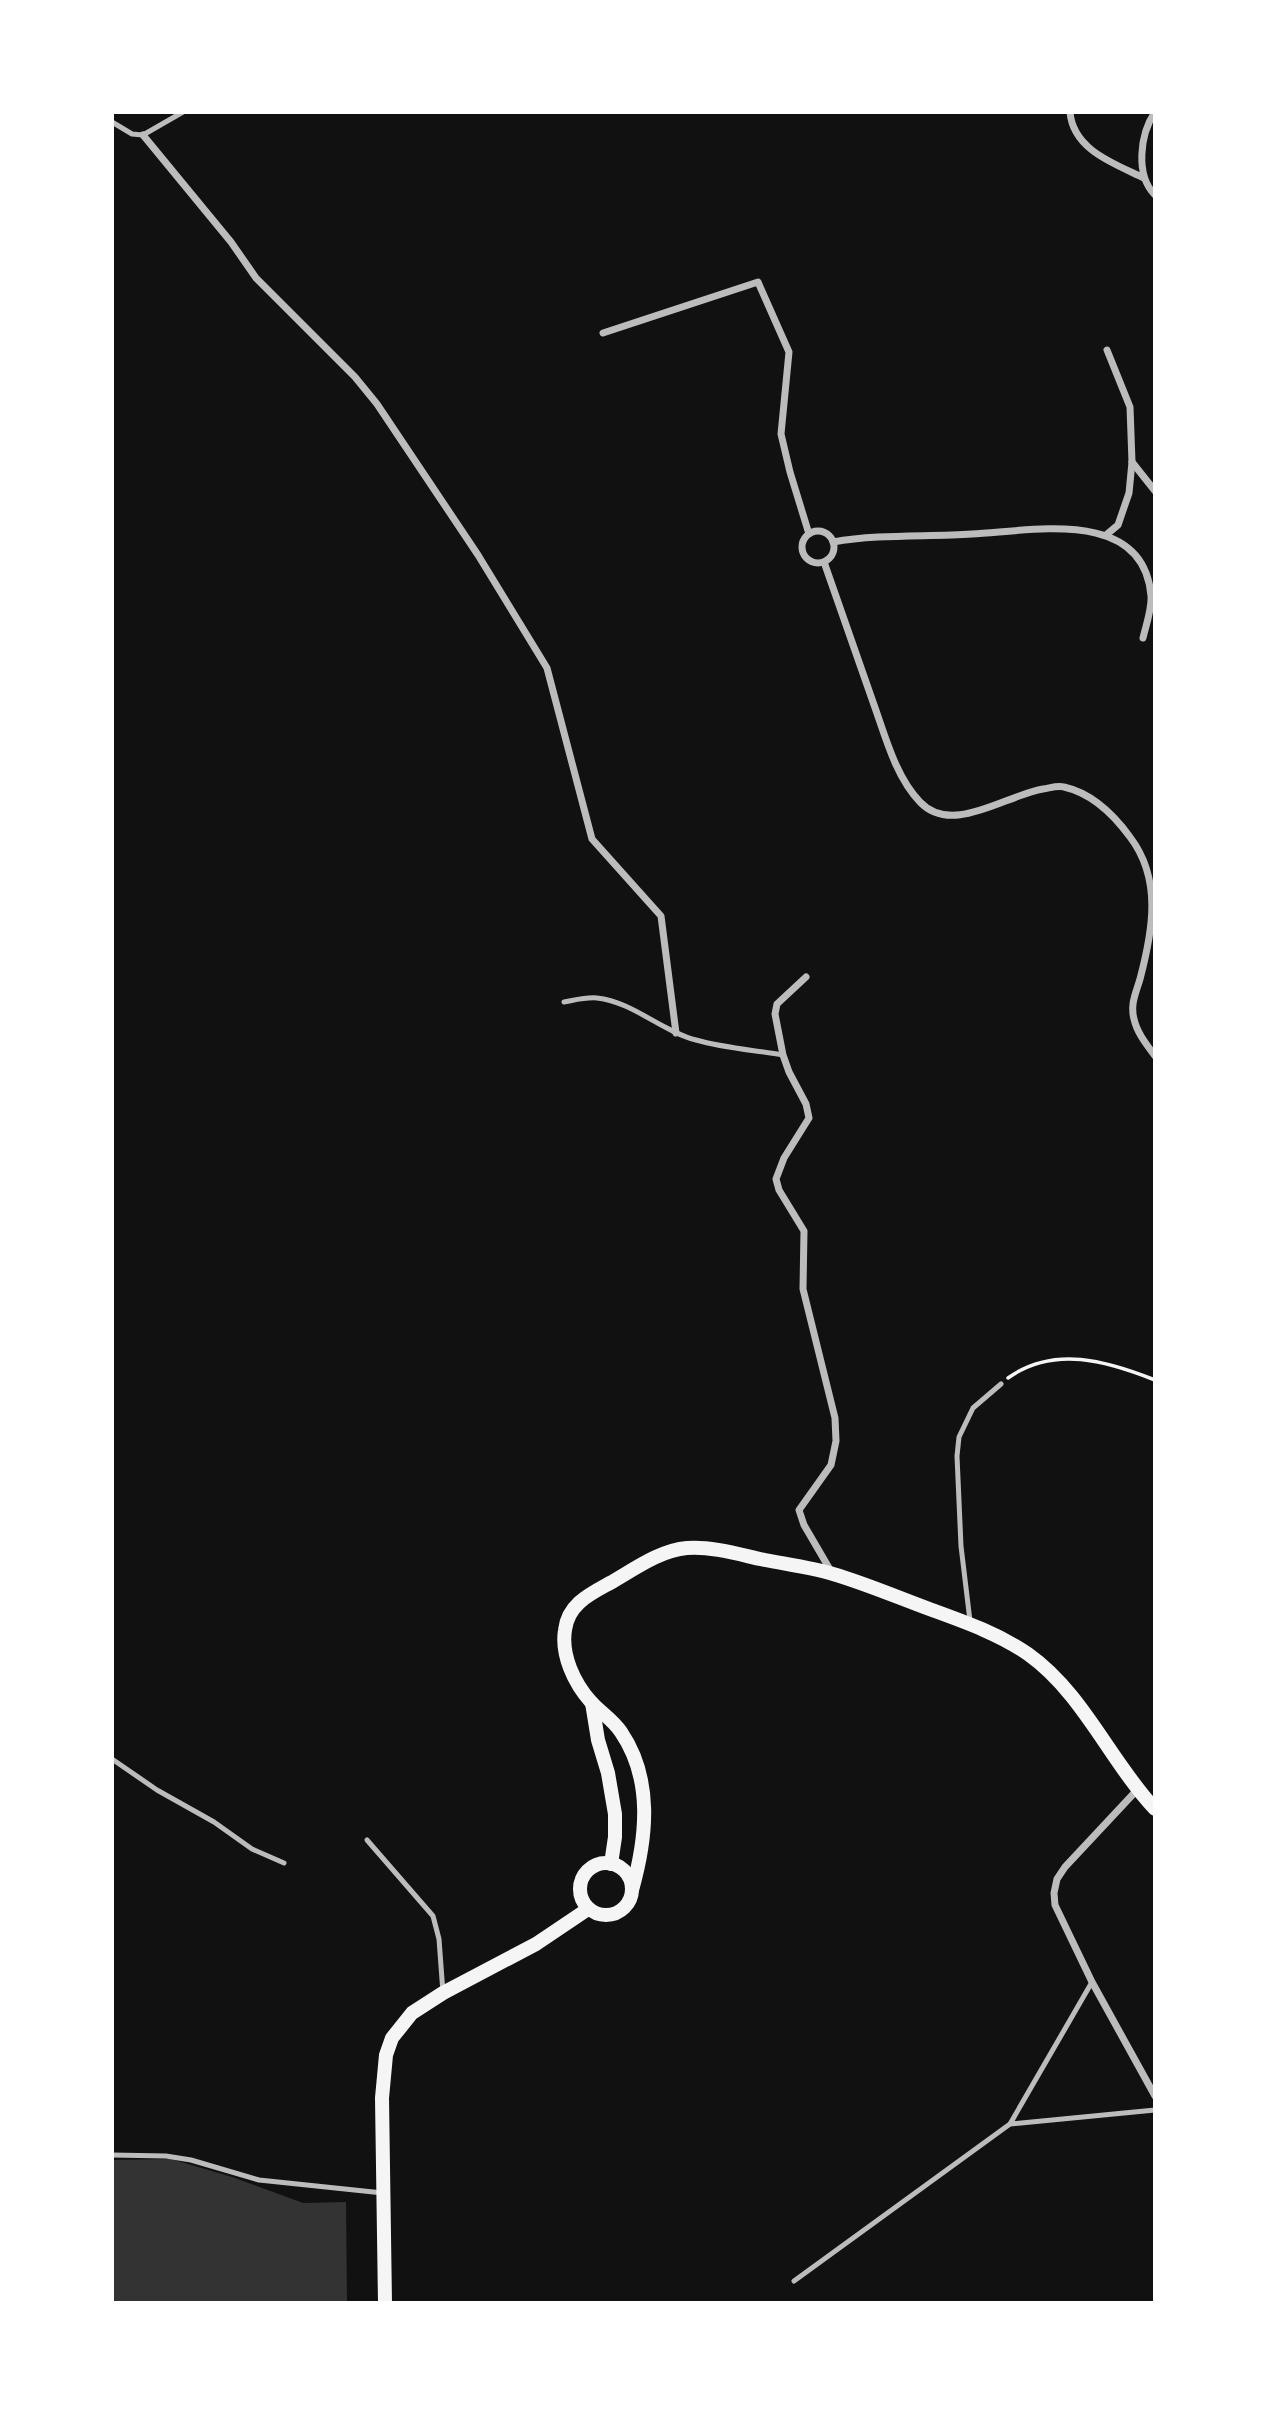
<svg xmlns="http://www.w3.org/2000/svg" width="1267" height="2415" viewBox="0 0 1267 2415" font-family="'DejaVu Sans',sans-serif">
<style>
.water{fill:#333}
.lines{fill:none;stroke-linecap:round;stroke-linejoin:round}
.path{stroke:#f5f5f5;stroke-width:3.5}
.service{stroke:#bcbcbc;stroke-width:5}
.minor{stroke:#bcbcbc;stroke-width:7}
.secondary{stroke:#f5f5f5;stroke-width:14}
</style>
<rect width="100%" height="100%" fill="#111"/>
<!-- water -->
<polygon class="water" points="171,2159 232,2177 303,2203 346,2202 347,2303 112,2303 112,2160"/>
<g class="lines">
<!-- path -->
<path class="path" d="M 1008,1378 C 1054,1345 1107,1361 1155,1380"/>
<!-- service -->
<g class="service">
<polyline points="112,122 132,134 143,135 183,112"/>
<path d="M 564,1002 C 575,1000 586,997 597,998 C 633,1002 661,1031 696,1040 C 724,1048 754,1050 783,1055"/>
<polyline points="970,1621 961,1546 957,1456 959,1437 973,1408 1001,1384"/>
<polyline points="112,1759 157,1790 214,1822 252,1849 284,1863"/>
<polyline points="367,1840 433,1916 439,1939 443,1993"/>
<polyline points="1010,2124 1155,2110"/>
<polyline points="112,2155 166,2156 191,2160 259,2180 383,2193"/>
<polyline points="794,2281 1010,2124 1092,1982"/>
</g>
<!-- minor -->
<g class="minor">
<path d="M 1070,112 C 1073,150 1115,164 1144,178"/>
<path d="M 1155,112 C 1140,134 1135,175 1155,195"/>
<polyline points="143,135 231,242 256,278 355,377 377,404 478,555 547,668 592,839 661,916 676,1033"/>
<polyline points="603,333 758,282 789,352 781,434 790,472 809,534"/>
<polyline points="1132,462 1155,491"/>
<circle cx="818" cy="547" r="16"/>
<polyline points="1106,535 1118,525 1129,493 1132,462 1130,407 1107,350"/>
<path d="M 833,542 C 879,534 926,537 972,534 C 1032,531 1144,507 1151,596 C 1152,609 1146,625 1143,638"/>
<path d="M 824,562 C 840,609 857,655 873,702 C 885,735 895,776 920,802 C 952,836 1006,795 1043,789 C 1050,788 1058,785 1064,787 C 1091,793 1114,815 1130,837 C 1162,879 1153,930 1140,979 C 1136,993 1130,1004 1134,1019 C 1137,1033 1147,1045 1155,1056"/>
<polyline points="806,977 777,1004 775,1014 783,1055 789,1072 806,1104 809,1118 784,1158 776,1179 779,1190 804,1231 803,1289 835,1418 836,1441 831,1465 799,1510 804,1525 832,1573"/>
<polyline points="1137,1790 1065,1867 1057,1879 1054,1893 1055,1905 1092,1982 1155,2096"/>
</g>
<!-- secondary -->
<g class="secondary">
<polyline points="592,1703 598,1740 608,1773 615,1814 615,1837 611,1864"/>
<circle cx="606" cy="1889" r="26"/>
<path d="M 632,1890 C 647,1837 653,1779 621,1732 C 613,1720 600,1712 591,1702 C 574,1683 561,1655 565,1630 C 568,1604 590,1594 610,1583 C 633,1570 660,1550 687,1548 C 710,1546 738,1554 760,1559 C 784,1564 809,1567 833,1574 C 867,1584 899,1598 932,1610 C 965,1622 999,1634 1028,1654 C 1083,1693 1110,1761 1155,1809"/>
<polyline points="385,2303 382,2098 386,2055 392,2038 412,2013 443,1993 536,1944 588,1909"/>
</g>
</g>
<!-- border -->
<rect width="1267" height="2415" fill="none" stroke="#ffffff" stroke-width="228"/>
</svg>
